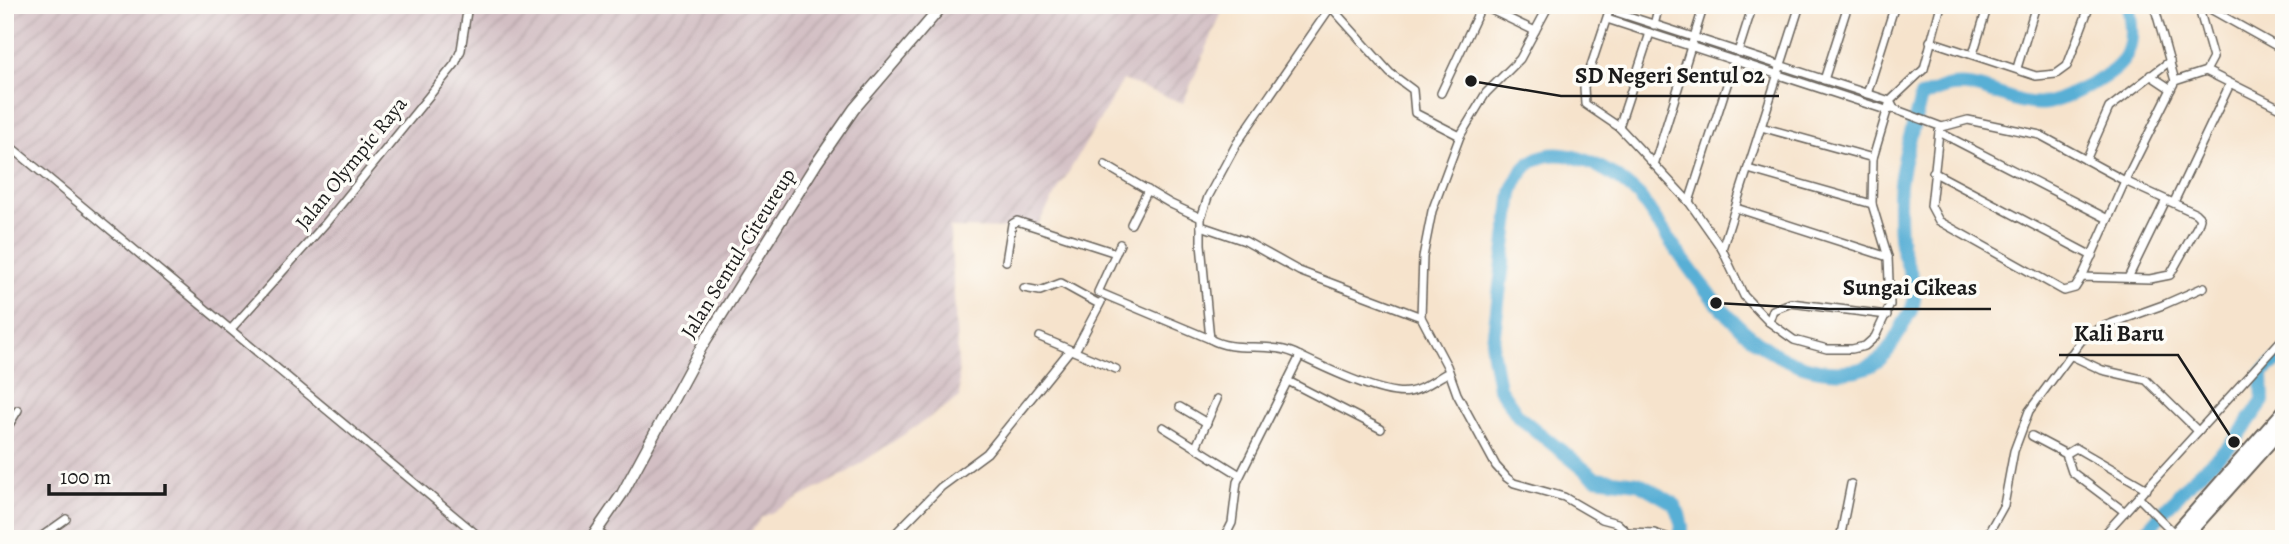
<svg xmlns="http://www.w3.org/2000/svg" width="2289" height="544" viewBox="0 0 2289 544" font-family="Alegreya,serif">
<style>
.industrial{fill:url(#industrial-furrows)}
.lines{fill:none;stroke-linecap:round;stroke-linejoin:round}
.river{stroke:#59afd5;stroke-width:14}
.street-casing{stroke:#68625a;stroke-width:10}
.secondary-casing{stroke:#68625a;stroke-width:13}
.highway-casing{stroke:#68625a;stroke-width:16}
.street{stroke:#fff;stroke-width:7}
.secondary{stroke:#fff;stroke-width:10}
.highway{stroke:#fff;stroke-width:12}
.labels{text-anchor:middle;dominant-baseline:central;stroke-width:7;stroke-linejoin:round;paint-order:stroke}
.street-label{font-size:21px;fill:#1c1c1c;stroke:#fdfcf7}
.leader{fill:none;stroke:#1c1c1c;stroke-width:2.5}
.callout-dot{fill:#1c1c1c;stroke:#fdfcf7;stroke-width:2.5}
.callout-label{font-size:23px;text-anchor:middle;font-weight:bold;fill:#1c1c1c;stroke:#fdfcf7;stroke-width:7;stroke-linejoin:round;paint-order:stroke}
</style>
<defs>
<pattern id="industrial-furrows" width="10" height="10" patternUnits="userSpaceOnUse" patternTransform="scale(1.75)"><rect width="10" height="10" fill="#d2bec3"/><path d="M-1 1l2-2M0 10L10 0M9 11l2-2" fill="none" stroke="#b4a3a7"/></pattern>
</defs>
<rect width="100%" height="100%" fill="#fdfcf7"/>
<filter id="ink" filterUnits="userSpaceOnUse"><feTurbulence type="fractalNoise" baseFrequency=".0143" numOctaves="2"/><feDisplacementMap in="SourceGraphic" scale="14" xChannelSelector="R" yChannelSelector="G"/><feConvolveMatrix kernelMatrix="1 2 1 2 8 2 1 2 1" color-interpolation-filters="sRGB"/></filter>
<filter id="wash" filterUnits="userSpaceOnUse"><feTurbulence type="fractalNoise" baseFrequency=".00686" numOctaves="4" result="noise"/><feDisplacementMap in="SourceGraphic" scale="28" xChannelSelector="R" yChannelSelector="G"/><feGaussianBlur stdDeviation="1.57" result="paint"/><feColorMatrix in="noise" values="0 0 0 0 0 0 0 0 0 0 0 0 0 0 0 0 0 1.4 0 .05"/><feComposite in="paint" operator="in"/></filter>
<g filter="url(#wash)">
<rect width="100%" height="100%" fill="#f6e3cc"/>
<!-- industrial -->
<polygon class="industrial" points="5,5 1225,5 1183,103 1123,80 1035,229 950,228 960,397 843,475 761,518 746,539 5,539"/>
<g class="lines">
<!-- river -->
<g class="river">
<path d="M 1679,539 L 1682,527 L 1679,514 L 1673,503 L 1638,483 L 1595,478 L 1519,417 L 1499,388 L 1492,349 L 1512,193 C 1532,124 1605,162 1640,197 C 1691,268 1753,386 1857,370 C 1885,365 1894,342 1906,319 C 1908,314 1912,311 1913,305 C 1919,280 1905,266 1901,244 C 1899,232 1899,218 1899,206 C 1898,168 1912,134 1921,97 C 1930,94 1942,87 1952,86 C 1985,81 2014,108 2047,103 C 2058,101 2072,94 2082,89 C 2125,68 2138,54 2128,5"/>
<polyline points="2139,539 2189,483 2234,442 2263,401 2262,373 2284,355"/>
</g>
</g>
</g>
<g filter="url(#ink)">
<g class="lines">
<defs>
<g id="street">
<polyline points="1481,5 1535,31"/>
<polyline points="1611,5 1584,87 1585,104 1619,127 1689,202 1722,249 1744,296 1769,322 1794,340 1827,349 1852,349 1865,346 1875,337 1890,305 1888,257 1872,204 1873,158 1890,101 1924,69 1941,5"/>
<polyline points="2154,5 2175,81"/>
<polyline points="2203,5 2278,47"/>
<polyline points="1331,7 1390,73 1413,90 1415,113 1460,136 1486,93 1520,59 1549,5"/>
<polyline points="1610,10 1890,101"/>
<polyline points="1607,19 1886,110 1894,109 1890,101"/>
<polyline points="1654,25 1659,5"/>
<polyline points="1930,41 2036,76 2056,74 2067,66 2090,5"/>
<polyline points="1738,52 1753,5"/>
<polyline points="1973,54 1988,5"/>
<polyline points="2017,68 2036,5"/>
<polyline points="2206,71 2284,110"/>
<polyline points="2150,75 2171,89"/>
<polyline points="1824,80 1848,5"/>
<polyline points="1441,93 1482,5"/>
<polyline points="1867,94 1895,5"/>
<polyline points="1894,109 1942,127"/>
<polygon points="1968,120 2040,135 2125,181 2195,213 2200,218 2198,225 2170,275 2150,279 2082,277 2075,288 2064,291 1939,221 1931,206 1939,132 1942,127"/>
<polyline points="1619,127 1650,33"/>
<polyline points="1761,127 1873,158"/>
<polyline points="1939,132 2108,219"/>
<polyline points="1460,136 1432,211 1423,257 1421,317 1447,366 1457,394 1496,466 1507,478 1514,483 1564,497 1602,519 1617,523 1627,532 1654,533 1672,539"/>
<polyline points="5,142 482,539"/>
<polyline points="2086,160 2109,108 2170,61"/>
<polyline points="1105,165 1171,204 1201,218"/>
<polyline points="1654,165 1704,5"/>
<polyline points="1748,169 1872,204"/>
<polyline points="1933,172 2092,256"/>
<polyline points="1689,202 1735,60"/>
<polyline points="2174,202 2230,84"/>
<polyline points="1736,208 1888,257"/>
<polyline points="1131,224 1148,190"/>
<polyline points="1201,226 1245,241 1299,271 1421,317"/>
<polyline points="1120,244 1098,292 1210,339"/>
<polyline points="1722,249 1800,5"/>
<polyline points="1006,261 1012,224 1017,221 1116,253"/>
<polyline points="2129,276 2166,200"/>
<polyline points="2082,277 2125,181 2175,81 2206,71 2213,58 2198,5"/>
<polyline points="1024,288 1040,291 1061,283 1099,304"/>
<polyline points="1769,322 1773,310 1791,303 1887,315"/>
<polyline points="232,328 325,224 455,64 461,50 468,5"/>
<polyline points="1040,337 1116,369"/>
<polyline points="1075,351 1101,302"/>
<polyline points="2070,355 2102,370 2146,380 2198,431"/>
<path d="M 1300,356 C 1323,367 1385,397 1409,392 C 1423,390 1437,378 1449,372"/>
<polyline points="1288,381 1381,429"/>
<polyline points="1180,407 1207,423"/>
<polyline points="1163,427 1240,475"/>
<polyline points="5,431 18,410"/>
<polyline points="2032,436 2066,454 2072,472 2125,512"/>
<polyline points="1196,447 1217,399"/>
<polyline points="2066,454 2076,448 2147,489"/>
<polyline points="2139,498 2175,534"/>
<polyline points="597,532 608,539"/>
<polyline points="38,539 66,519"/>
<polyline points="890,539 941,487 987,453 1070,350"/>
<path d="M 1224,539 L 1232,523 L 1237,482 L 1300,356 C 1272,340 1235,354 1210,339 L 1201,244 L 1201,218 L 1208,197 L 1237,143 L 1332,5"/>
<polyline points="1840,539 1851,484"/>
<polyline points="1985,539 2004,505 2014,451 2029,411 2081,341 2099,328 2163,305 2204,287"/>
<polyline points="2100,539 2284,337"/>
</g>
<polyline id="secondary" points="591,539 622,494 702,346 816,164 854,109 943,5"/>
<g id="highway">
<polyline points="2171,539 2284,411"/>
<polyline points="2183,539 2284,426"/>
</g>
</defs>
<!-- street casing -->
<use href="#street" class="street-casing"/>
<!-- secondary casing -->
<use href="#secondary" class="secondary-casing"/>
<!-- highway casing -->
<use href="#highway" class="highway-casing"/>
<!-- street -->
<use href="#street" class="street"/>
<!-- secondary -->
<use href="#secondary" class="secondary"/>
<!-- highway -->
<use href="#highway" class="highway"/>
</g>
</g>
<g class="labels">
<!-- street labels -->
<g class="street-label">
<text transform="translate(351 163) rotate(-51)">Jalan Olympic Raya</text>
<text transform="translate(738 253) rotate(-58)">Jalan Sentul-Citeureup</text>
</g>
</g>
<!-- callouts -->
<path class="leader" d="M1471 81L1561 96H1779M1716 303L1829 309H1991M2234 442L2178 355H2059"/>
<g class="callout-dot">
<circle cx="1471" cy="81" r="7"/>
<circle cx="1716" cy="303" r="7"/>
<circle cx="2234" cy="442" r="7"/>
</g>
<g class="callout-label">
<text x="1670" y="83">SD Negeri Sentul 02</text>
<text x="1910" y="295">Sungai Cikeas</text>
<text x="2119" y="341">Kali Baru</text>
</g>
<!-- margin -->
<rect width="2289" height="544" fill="none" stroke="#fdfcf7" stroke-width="28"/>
<!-- scale -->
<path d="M49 484v10h116v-10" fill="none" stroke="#1c1c1c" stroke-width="3.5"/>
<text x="60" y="484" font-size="21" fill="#1c1c1c" stroke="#fdfcf7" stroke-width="5" paint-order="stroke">100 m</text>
</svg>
